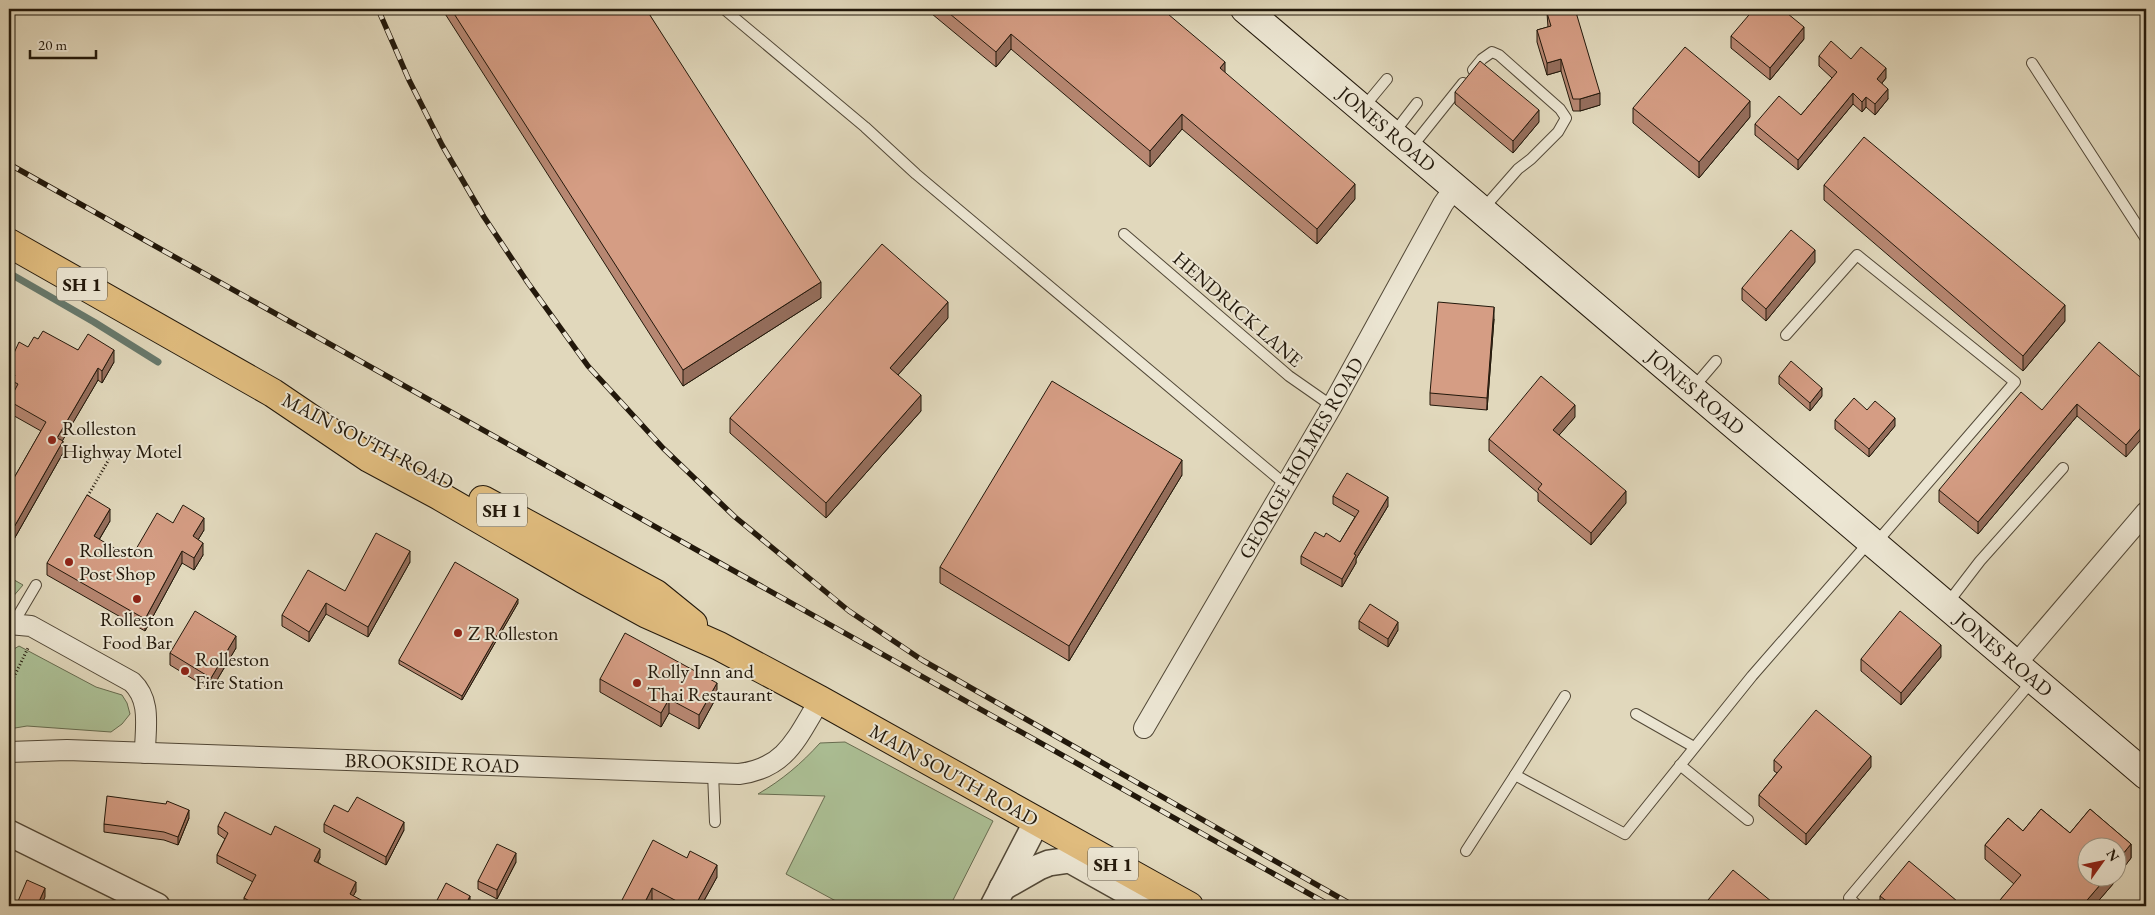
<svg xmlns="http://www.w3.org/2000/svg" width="2155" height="915" viewBox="0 0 2155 915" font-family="'EB Garamond',serif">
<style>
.green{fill:#acc096;stroke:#676c50}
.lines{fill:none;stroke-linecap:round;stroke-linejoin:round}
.stream{stroke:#67796c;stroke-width:7}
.service-casing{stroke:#524837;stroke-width:12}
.minor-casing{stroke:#524837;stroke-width:22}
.tertiary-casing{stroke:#524837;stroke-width:28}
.secondary-casing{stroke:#22180b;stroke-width:30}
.trunk-casing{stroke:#22180b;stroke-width:30}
.path{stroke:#22180b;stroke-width:3;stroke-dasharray:1 2.5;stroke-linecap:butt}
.service{stroke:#ece6d3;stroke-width:10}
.minor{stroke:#ece6d3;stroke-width:20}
.tertiary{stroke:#ece6d3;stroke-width:25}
.secondary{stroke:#ece6d3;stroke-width:28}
.trunk{stroke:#e0bc7e;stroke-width:28}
.rail-casing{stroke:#22180b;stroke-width:5.5}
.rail{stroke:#ece6d3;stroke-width:4;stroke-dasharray:11;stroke-linecap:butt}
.wall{fill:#b78772;stroke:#22180b}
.shaded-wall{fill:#956e5c;stroke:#22180b}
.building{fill:#d59d84;stroke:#22180b}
.poi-dot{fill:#8f2418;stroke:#ece6d3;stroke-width:2}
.labels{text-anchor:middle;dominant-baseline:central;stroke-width:4;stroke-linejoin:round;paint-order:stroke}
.shield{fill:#ece6d3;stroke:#5f5647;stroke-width:1}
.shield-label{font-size:19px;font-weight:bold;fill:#22180b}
.street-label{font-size:20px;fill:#22180b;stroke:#ece6d3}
.poi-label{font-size:20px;fill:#22180b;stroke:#ece6d3;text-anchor:start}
</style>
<rect width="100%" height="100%" fill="#e1d8bc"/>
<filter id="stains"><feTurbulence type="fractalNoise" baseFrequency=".004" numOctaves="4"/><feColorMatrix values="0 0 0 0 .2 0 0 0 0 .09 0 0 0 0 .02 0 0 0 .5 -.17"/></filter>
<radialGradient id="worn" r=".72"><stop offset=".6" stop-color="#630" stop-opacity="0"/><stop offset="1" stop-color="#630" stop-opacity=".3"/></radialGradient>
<!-- green -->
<g class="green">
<polygon points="9,577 23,585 11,599 9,598"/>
<polygon points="19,646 96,687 122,695 127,703 130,714 122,724 111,732 27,726 9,729 9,652"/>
<path d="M 845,742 L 993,821 L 950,906 L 845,906 L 786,874 L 825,796 L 758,794 C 782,780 801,764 820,743 Z"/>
</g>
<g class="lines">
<!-- stream -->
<polyline class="stream" points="9,273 94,322 158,362"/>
<defs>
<g id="service">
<polyline points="724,9 865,127 916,174 1286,485"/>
<polyline points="2032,63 2146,239"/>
<polyline points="1473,70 1482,59 1492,52 1499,55 1560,109 1566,118 1558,132 1531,159 1518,169 1482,210"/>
<polyline points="1363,108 1387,79"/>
<polyline points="1393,134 1417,103"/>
<polyline points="1411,148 1463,83"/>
<polyline points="1124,234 1289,376 1332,406"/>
<polyline points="1786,335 1857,255 2015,382 1875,544"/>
<polyline points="1693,388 1716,361"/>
<polyline points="1947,604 1980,561 2063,468"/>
<polyline points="13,624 36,585"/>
<polyline points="1565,696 1515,775 1625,834 1752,676 1870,541"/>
<polyline points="1636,714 1694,747"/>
<polyline points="1680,765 1748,820"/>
<polyline points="713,773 715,822"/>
<polyline points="1466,851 1515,775"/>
<polyline points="1858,906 1849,898 2032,681"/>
</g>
<g id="minor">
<path d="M 9,624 L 31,626 L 132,682 C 152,701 145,728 145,753"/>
<polyline points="2016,664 2146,512"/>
<polyline points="1144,728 1332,406 1443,204 1455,187"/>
<path d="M 9,752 L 67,750 L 739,774 C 787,768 797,737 820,700"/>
</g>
<g id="tertiary">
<polyline points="9,833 157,906"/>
<polyline points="1002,888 1039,867 1049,863 1070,860 1152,906"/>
<polyline points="993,906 1037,821"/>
</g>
<polyline id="secondary" points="1245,9 2146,775"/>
<g id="trunk">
<polyline points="9,243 273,393 369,458 438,495 583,579 647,614 719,646 820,700 1189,906"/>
<polyline points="483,500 656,594 693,624"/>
</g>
</defs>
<!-- service casing -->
<use href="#service" class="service-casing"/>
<!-- minor casing -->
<use href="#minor" class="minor-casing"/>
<!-- tertiary casing -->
<use href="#tertiary" class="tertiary-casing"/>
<!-- secondary casing -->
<use href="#secondary" class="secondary-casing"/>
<!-- trunk casing -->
<use href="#trunk" class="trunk-casing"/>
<!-- path -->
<g class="path">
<polyline points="86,499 112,454"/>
<polyline points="9,687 28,648"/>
</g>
<!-- service -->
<use href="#service" class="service"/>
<!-- minor -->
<use href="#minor" class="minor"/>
<!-- tertiary -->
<use href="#tertiary" class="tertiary"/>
<!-- secondary -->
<use href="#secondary" class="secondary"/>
<!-- trunk -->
<use href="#trunk" class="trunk"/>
<defs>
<g id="rail">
<polyline points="378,9 409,80 442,145 484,217 528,283 588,366 663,448 735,517 849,611 922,660 1354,906"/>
<polyline points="9,164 1331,906"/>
</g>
</defs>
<!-- rail casing -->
<use href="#rail" class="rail-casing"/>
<!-- rail -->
<use href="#rail" class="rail"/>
</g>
<!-- wall -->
<g class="wall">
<polygon points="442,9 646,9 821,298 683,386"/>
<polygon points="926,9 1162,9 1225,73 1355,199 1317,244 1182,129 1150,167 1011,49 996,67"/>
<polygon points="1547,13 1600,105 1580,111 1573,111 1561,71 1547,75 1537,42 1537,30 1548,27"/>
<polygon points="1731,36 1804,39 1770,80 1731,48"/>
<polygon points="1819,56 1851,59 1886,78 1882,83 1888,99 1875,115 1866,107 1862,112 1853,104 1798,170 1755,135 1755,124 1801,115 1832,78 1819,66"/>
<polygon points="1455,92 1539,122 1513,153 1455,104"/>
<polygon points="1633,108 1750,117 1699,178 1633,123"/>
<polygon points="1824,185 2065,321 2023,371 1824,200"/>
<polygon points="1815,262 1766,321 1742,300 1742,288"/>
<polygon points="948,318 898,375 921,411 826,518 730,433 730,418"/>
<polygon points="1494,319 1487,410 1430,405 1430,393"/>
<polygon points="38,339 78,350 114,362 102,383 98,380 62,441 63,453 9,548 9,484 10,485 41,431 9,413 9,401 13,393 12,393 12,385 9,383 9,364"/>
<polygon points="1779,376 1822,396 1810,411 1779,384"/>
<polygon points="2146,382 2126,457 2077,416 1978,534 1939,502 1939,490 2042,410"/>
<polygon points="1867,410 1895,426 1869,457 1835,429 1835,420"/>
<polygon points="1575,417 1559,435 1626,503 1591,545 1538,501 1538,493 1489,451 1489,439"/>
<polygon points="1182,475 1069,661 940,583 940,567"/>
<polygon points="1333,496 1388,506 1356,559 1356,563 1342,587 1301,564 1301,556 1324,537 1340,542 1355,517 1333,504"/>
<polygon points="110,521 99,540 129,557 132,556 173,523 204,530 198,540 203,555 194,570 182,563 145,631 47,575 47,563"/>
<polygon points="410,562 368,637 326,614 309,642 282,626 282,615 345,591"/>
<polygon points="518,603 462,700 399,664 399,660"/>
<polygon points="1359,621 1398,630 1388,647 1359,629"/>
<polygon points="236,648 211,690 170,665 170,653"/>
<polygon points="1941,657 1901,705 1861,671 1861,659"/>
<polygon points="600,679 717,696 699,729 669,713 661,727 600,692"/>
<polygon points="1774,760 1871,767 1806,845 1759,806 1759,795 1777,773 1774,771"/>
<polygon points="2041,809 2070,833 2090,809 2131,844 2131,858 2118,875 2118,848 2088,848 2088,878 2115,878 2113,880 2113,884 2094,906 1995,906 2014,884 1985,859 1985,845 2008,818 2023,831"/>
<polygon points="348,812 404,830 386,865 324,832 324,824"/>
<polygon points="189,818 178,845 164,840 104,832 104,824"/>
<polygon points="218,826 271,835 320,857 318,862 356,891 353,896 372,906 244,906 244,898 253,882 217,863 217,855 225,839 218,834"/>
<polygon points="687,858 717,877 701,906 664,906 652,900 649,906 622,906 622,900"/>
<polygon points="516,862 497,899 478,889 478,881"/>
<polygon points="1880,896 1963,906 1880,906"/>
</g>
<!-- shaded-wall -->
<g class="shaded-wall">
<polygon points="1804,27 1804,39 1770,80 1770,68"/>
<polygon points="1011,34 1011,49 996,67 996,52"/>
<polygon points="1561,59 1561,71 1547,75 1547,63"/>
<polygon points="1225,62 1225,77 1220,68"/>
<polygon points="1886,68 1886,78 1877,89 1877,79"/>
<polygon points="1888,89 1888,99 1875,115 1875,104"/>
<polygon points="1600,93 1600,105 1580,111 1580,99"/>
<polygon points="1853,93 1853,104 1798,170 1798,160"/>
<polygon points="1866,97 1866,107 1862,112 1862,102"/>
<polygon points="1750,101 1750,117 1699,178 1699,162"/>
<polygon points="1539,110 1539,122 1513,153 1513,141"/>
<polygon points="1182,114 1182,129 1150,167 1150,151"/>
<polygon points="1355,184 1355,199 1317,244 1317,229"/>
<polygon points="1815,250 1815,262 1766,321 1766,309"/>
<polygon points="821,282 821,298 683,386 683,370"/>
<polygon points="948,302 948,318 890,384 890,368"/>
<polygon points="2065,305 2065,321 2023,371 2023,356"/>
<polygon points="1494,307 1494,319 1487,410 1487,398"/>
<polygon points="114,350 114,362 102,383 102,371"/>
<polygon points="98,368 98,380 57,450 57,438"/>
<polygon points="1822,388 1822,396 1810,411 1810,403"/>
<polygon points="921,395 921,411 826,518 826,503"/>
<polygon points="2077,404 2077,416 1978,534 1978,522"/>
<polygon points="1575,405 1575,417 1553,442 1553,430"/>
<polygon points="1895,418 1895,426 1869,457 1869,449"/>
<polygon points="2146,422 2146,434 2126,457 2126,445"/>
<polygon points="63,441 63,453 9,548 9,536"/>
<polygon points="1182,460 1182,475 1069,661 1069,646"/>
<polygon points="1626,491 1626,503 1591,545 1591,533"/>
<polygon points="1388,497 1388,506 1356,559 1356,563 1342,587 1342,579 1354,554"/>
<polygon points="110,509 110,521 94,548 94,536"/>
<polygon points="204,518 204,530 193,548 193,536"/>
<polygon points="203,543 203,555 194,570 194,558"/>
<polygon points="182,551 182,563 145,631 145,619"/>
<polygon points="410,551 410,562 368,637 368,627"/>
<polygon points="518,599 518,603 462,700 462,696"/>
<polygon points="326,603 326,614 309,642 309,632"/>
<polygon points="1398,622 1398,630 1388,647 1388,639"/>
<polygon points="236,636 236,648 211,690 211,678"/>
<polygon points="1941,645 1941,657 1901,705 1901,693"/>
<polygon points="717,683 717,696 699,729 699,715"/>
<polygon points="669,699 669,713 661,727 661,713"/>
<polygon points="1871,756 1871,767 1806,845 1806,834"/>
<polygon points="189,810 189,818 178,845 178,837"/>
<polygon points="404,822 404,830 386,865 386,857"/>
<polygon points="2131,844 2131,858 2118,875 2118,860"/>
<polygon points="320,849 320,857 314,869 314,861"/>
<polygon points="516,853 516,862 497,899 497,890"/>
<polygon points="717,865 717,877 701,906 695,906"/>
<polygon points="2106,878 2115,878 2113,880 2113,884 2094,906 2082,906"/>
<polygon points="356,882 356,891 350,902 350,894"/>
<polygon points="45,888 45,897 41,906 37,906"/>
<polygon points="652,888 652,900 649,906 643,906"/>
<polygon points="470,896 470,904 469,906 465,906"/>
</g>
<!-- building -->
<g class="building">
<polygon points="451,9 646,9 821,282 683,370"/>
<polygon points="944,9 1162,9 1225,62 1220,68 1355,184 1317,229 1182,114 1150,151 1011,34 996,52"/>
<polygon points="1561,9 1575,9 1600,93 1580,99 1573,99 1561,59 1547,63 1537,30 1551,26 1547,13"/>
<polygon points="1754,9 1782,9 1804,27 1770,68 1731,36"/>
<polygon points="1831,41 1851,59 1861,47 1886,68 1877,79 1888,89 1875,104 1866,97 1862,102 1853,93 1798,160 1755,124 1779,96 1801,115 1837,72 1819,56"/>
<polygon points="1685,47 1750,101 1699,162 1633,108"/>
<polygon points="1480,61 1539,110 1513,141 1455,92"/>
<polygon points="1864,137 2065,305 2023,356 1824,185"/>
<polygon points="1791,230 1815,250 1766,309 1742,288"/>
<polygon points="882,244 948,302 890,368 921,395 826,503 730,418"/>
<polygon points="1438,302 1494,307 1487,398 1430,393"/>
<polygon points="43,331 78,350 88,334 114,350 102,371 98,368 57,438 63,441 9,536 9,484 10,485 46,422 9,401 18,384 12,381 15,375 9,371 9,364 19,342 28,347 34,337 38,339"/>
<polygon points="2099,342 2146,382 2146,422 2126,445 2077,404 1978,522 1939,490 2021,392 2042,410"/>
<polygon points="1791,361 1822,388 1810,403 1779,376"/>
<polygon points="1541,376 1575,405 1553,430 1626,491 1591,533 1538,489 1542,484 1489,439"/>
<polygon points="1052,381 1182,460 1069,646 940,567"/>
<polygon points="1854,398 1867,410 1875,401 1895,418 1869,449 1835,420"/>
<polygon points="1347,473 1388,497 1354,554 1356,555 1342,579 1301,556 1315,532 1324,537 1326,533 1340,542 1359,511 1333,496"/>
<polygon points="87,495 110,509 94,536 129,557 130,555 132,556 157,513 173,523 183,505 204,518 193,536 203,543 194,558 182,551 145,619 47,563"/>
<polygon points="376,533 410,551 368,627 326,603 309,632 282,615 308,570 345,591"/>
<polygon points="455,562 518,599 462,696 399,660"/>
<polygon points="1370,604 1398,622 1388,639 1359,621"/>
<polygon points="195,611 236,636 211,678 170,653"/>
<polygon points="1900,611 1941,645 1901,693 1861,659"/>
<polygon points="625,633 717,683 699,715 669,699 661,713 600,679"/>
<polygon points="1816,710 1871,756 1806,834 1759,795 1782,767 1774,760"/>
<polygon points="107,796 166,804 167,801 189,810 178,837 164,832 104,824"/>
<polygon points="357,797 404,822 386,857 324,824 334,805 348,812"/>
<polygon points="2041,809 2070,833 2090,809 2131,844 2118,860 2118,848 2088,848 2088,878 2106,878 2082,906 1995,906 2021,875 1985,845 2008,818 2023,831"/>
<polygon points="225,812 271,835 275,826 320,849 314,861 356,882 350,894 372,906 259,906 244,898 256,875 217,855 228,833 218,826"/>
<polygon points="653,840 687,858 690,851 717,865 695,906 686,906 652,888 643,906 632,906 622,900"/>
<polygon points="497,844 516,853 497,890 478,881"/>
<polygon points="1909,861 1963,906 1893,906 1880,896"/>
<polygon points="1733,870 1777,906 1703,906"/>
<polygon points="27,880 45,888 37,906 16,906"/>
<polygon points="446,883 470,896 465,906 439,906 435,904"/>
</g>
<!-- markers -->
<g class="poi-dot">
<circle cx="52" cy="440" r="5"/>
<circle cx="69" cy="562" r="5"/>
<circle cx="137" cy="599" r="5"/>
<circle cx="458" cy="633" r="5"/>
<circle cx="185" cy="671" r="5"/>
<circle cx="637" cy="683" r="5"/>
</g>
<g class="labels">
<!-- shield labels -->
<g class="shield">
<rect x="57" y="267.5" width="50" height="33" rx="4"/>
<rect x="477" y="493.5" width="50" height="33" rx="4"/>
<rect x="1088" y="847.5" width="50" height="33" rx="4"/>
</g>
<g class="shield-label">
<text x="82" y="284">SH 1</text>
<text x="502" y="510">SH 1</text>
<text x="1113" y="864">SH 1</text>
</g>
<!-- street labels -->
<g class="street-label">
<text transform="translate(1387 129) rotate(40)">JONES ROAD</text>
<text transform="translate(1238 309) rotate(41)">HENDRICK LANE</text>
<text transform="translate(1696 392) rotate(40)">JONES ROAD</text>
<text transform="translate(368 441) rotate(27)">MAIN SOUTH ROAD</text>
<text transform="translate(1301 458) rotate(-60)">GEORGE HOLMES ROAD</text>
<text transform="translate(2004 654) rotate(40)">JONES ROAD</text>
<text transform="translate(432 763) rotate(2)">BROOKSIDE ROAD</text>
<text transform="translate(954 775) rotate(29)">MAIN SOUTH ROAD</text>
</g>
<!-- poi labels -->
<g class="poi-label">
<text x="62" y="428">Rolleston<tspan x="62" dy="23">Highway Motel</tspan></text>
<text x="79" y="550">Rolleston<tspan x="79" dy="23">Post Shop</tspan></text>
<text x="137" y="619" text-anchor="middle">Rolleston<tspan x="137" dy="23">Food Bar</tspan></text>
<text x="468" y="633">Z Rolleston</text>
<text x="195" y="659">Rolleston<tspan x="195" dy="23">Fire Station</tspan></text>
<text x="647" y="671">Rolly Inn and<tspan x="647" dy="23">Thai Restaurant</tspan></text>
</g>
</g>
<!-- margin -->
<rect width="2155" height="915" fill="none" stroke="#e1d8bc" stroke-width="30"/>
<rect x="10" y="10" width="2135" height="895" fill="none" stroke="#22180b" stroke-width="2.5"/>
<rect x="15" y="15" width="2125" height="885" fill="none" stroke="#22180b"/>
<!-- north arrow -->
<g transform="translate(2102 862) rotate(57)"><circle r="24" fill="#ece6d3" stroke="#9b9483"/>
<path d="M0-4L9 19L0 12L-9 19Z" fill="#8f2418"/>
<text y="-8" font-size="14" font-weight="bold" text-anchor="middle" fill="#22180b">N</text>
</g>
<!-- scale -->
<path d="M30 50v8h66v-8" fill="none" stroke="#22180b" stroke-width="2.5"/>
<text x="38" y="50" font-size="15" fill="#22180b" stroke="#ece6d3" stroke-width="4" paint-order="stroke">20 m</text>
<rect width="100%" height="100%" filter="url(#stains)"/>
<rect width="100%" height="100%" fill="url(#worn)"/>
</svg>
